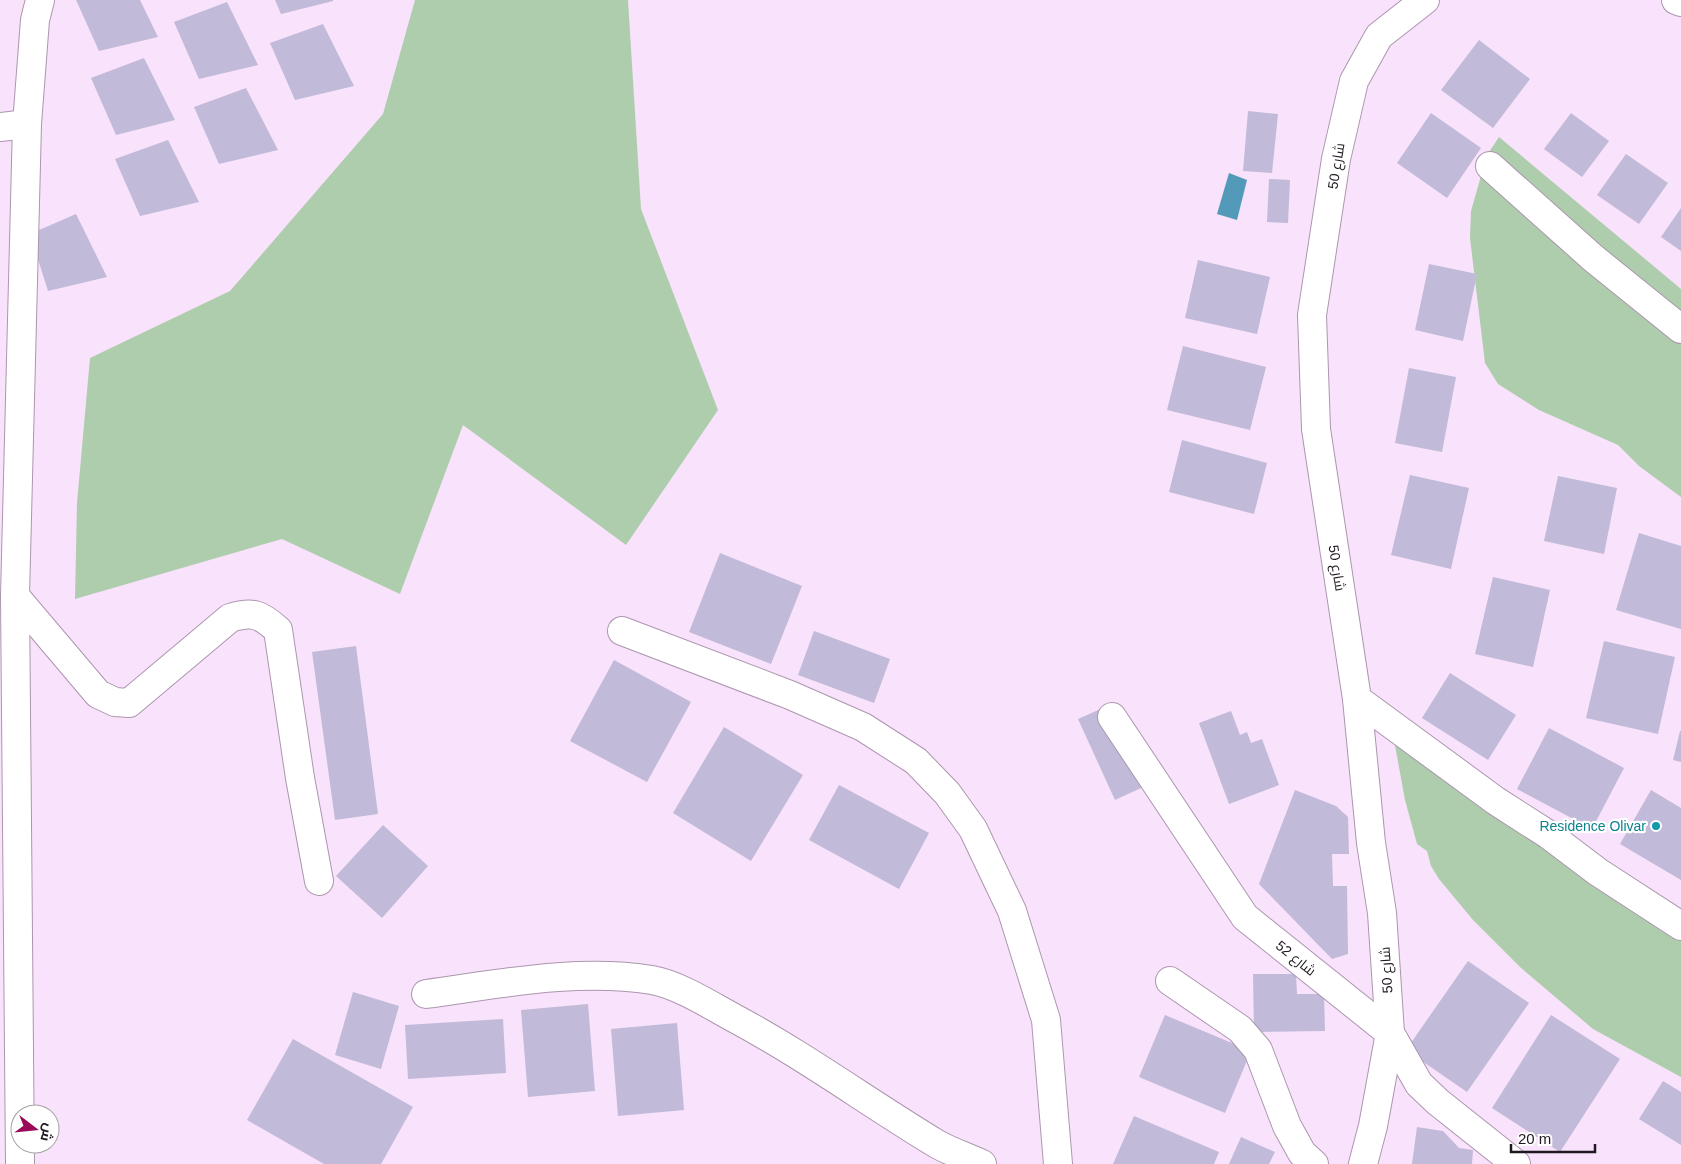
<svg xmlns="http://www.w3.org/2000/svg" width="1681" height="1164" viewBox="0 0 1681 1164" font-family="Helvetica,Cairo,sans-serif">
<style>
.green{fill:#aecdad}
.water{fill:#529ab8}
.building{fill:#c1bad8}
.lines{fill:none;stroke-linecap:round;stroke-linejoin:round}
.minor-casing{stroke:#ac96ae;stroke-width:30}
.minor{stroke:#fff;stroke-width:28}
.culture-dot{fill:#0f9aa8;stroke:#fff;stroke-width:2}
.labels{text-anchor:middle;dominant-baseline:central;stroke-width:4.5;stroke-linejoin:round;paint-order:stroke}
.street-label{font-size:14px;fill:#201821;stroke:#fff}
.culture-label{font-size:14px;fill:#0d838f;stroke:#fff;text-anchor:end}
</style>
<rect width="100%" height="100%" fill="#f9e2fb"/>
<!-- green -->
<g class="green">
<polygon points="415,0 628,0 641,209 718,410 626,545 463,425 400,594 282,539 75,599 77,503 90,358 230,291 383,114"/>
<polygon points="1499,137 1681,289 1681,497 1639,466 1618,445 1539,410 1498,384 1485,363 1470,238 1471,211 1487,155"/>
<polygon points="1392,729 1681,916 1681,1077 1593,1029 1520,967 1473,920 1439,879 1431,866 1427,851 1417,844 1405,800"/>
</g>
<!-- water -->
<polygon class="water" points="1229,173 1247,180 1237,220 1217,214"/>
<!-- building -->
<g class="building">
<polygon points="76,0 140,0 158,37 99,51"/>
<polygon points="275,0 333,0 333,1 281,14"/>
<polygon points="227,2 258,65 199,79 174,22"/>
<polygon points="323,24 354,86 295,100 270,43"/>
<polygon points="1479,40 1530,79 1493,128 1441,90"/>
<polygon points="144,58 175,120 116,135 91,78"/>
<polygon points="246,88 278,150 219,164 194,107"/>
<polygon points="1248,111 1278,114 1272,173 1243,171"/>
<polygon points="1431,113 1481,148 1447,198 1397,163"/>
<polygon points="1571,113 1609,141 1582,177 1544,149"/>
<polygon points="168,140 199,202 140,216 115,159"/>
<polygon points="1626,154 1668,183 1639,224 1597,195"/>
<polygon points="1269,179 1290,180 1288,223 1267,222"/>
<polygon points="1681,208 1681,251 1661,237"/>
<polygon points="76,214 107,277 48,291 30,234"/>
<polygon points="1198,260 1270,277 1257,334 1185,318"/>
<polygon points="1429,264 1477,274 1463,341 1415,330"/>
<polygon points="1183,346 1266,367 1250,430 1167,410"/>
<polygon points="1409,368 1456,377 1442,452 1395,443"/>
<polygon points="1182,440 1267,463 1254,514 1169,492"/>
<polygon points="1410,475 1469,488 1451,569 1391,555"/>
<polygon points="1558,476 1617,488 1604,554 1544,541"/>
<polygon points="1639,533 1681,546 1681,629 1616,610"/>
<polygon points="720,553 802,586 771,664 689,632"/>
<polygon points="1493,577 1550,590 1533,667 1475,654"/>
<polygon points="814,631 890,659 874,703 798,675"/>
<polygon points="1604,641 1675,657 1658,734 1586,718"/>
<polygon points="356,646 378,814 335,820 312,652"/>
<polygon points="614,660 691,702 647,782 570,741"/>
<polygon points="1450,673 1516,715 1488,760 1422,718"/>
<polygon points="1105,707 1141,788 1115,800 1078,719"/>
<polygon points="1231,711 1240,735 1247,732 1251,743 1262,739 1279,785 1229,804 1199,723"/>
<polygon points="724,727 803,775 751,861 673,813"/>
<polygon points="1549,728 1624,768 1592,829 1517,789"/>
<polygon points="1680,731 1681,731 1681,762 1673,760"/>
<polygon points="839,785 929,833 899,889 809,840"/>
<polygon points="1295,790 1336,806 1348,817 1349,854 1332,854 1333,886 1347,886 1348,954 1332,959 1259,884"/>
<polygon points="1651,790 1681,808 1681,880 1620,844"/>
<polygon points="383,825 428,866 382,918 336,876"/>
<polygon points="1468,961 1529,1003 1467,1092 1406,1050"/>
<polygon points="1253,974 1296,974 1297,994 1324,994 1325,1031 1254,1032"/>
<polygon points="353,992 399,1006 381,1069 335,1055"/>
<polygon points="588,1004 595,1091 528,1097 521,1010"/>
<polygon points="1165,1015 1251,1051 1225,1113 1139,1077"/>
<polygon points="1551,1015 1620,1059 1560,1152 1492,1108"/>
<polygon points="503,1019 506,1073 408,1079 405,1025"/>
<polygon points="677,1023 684,1110 618,1116 611,1029"/>
<polygon points="293,1039 413,1107 381,1164 324,1164 247,1120"/>
<polygon points="1663,1081 1681,1092 1681,1145 1639,1119"/>
<polygon points="1134,1116 1219,1152 1214,1164 1113,1164"/>
<polygon points="1417,1127 1443,1131 1459,1148 1473,1150 1472,1164 1412,1164"/>
<polygon points="1241,1137 1275,1152 1269,1164 1229,1164"/>
</g>
<g class="lines">
<defs>
<g id="minor">
<polyline points="1676,0 1681,2"/>
<polyline points="0,127 27,124"/>
<polyline points="1490,166 1593,258 1681,329"/>
<path d="M 15,596 L 98,694 L 115,702 L 129,703 L 230,618 C 253,611 260,614 278,630 L 300,778 L 319,881"/>
<polyline points="622,631 790,695 863,727 916,761 947,793 973,829 1012,911 1046,1020 1058,1164"/>
<polyline points="1357,699 1496,801 1549,835 1598,872 1681,926"/>
<polyline points="1112,717 1245,917 1390,1033 1419,1084 1438,1102 1516,1164"/>
<polyline points="1170,981 1240,1029 1258,1050 1287,1126 1302,1153 1314,1164"/>
<path d="M 426,994 C 500,984 577,968 652,980 C 679,985 710,1005 734,1018 C 805,1056 869,1103 937,1144 C 951,1152 967,1157 982,1164"/>
<polyline points="20,1164 15,596 27,124 35,20 40,0"/>
<polyline points="1363,1164 1373,1126 1390,1033 1382,913 1371,843 1357,699 1316,429 1312,315 1336,159 1354,81 1379,36 1425,0"/>
</g>
</defs>
<!-- minor casing -->
<use href="#minor" class="minor-casing"/>
<!-- minor -->
<use href="#minor" class="minor"/>
</g>
<!-- markers -->
<circle class="culture-dot" cx="1656" cy="826" r="5"/>
<g class="labels">
<!-- street labels -->
<g class="street-label">
<text transform="translate(1336 166) rotate(-81)">شارع 50</text>
<text transform="translate(1337 568) rotate(81)">شارع 50</text>
<text transform="translate(1296 958) rotate(39)">شارع 52</text>
<text transform="translate(1386 970) rotate(-94)">شارع 50</text>
</g>
<!-- culture labels -->
<g class="culture-label">
<text x="1646" y="826">Residence Olivar</text>
</g>
</g>
<!-- north arrow -->
<g transform="translate(35 1129) rotate(106)"><circle r="24" fill="#ffffff" stroke="#a6a3a6"/>
<path d="M0-4L9 19L0 12L-9 19Z" fill="#9b0a58"/>
<text y="-8" font-size="14" font-weight="bold" text-anchor="middle" fill="#201821">ش</text>
</g>
<!-- scale -->
<path d="M1511 1144v8h84v-8" fill="none" stroke="#201821" stroke-width="2.5"/>
<text x="1518" y="1144" font-size="15" fill="#201821" stroke="#ffffff" stroke-width="4" paint-order="stroke">20 m</text>
</svg>
